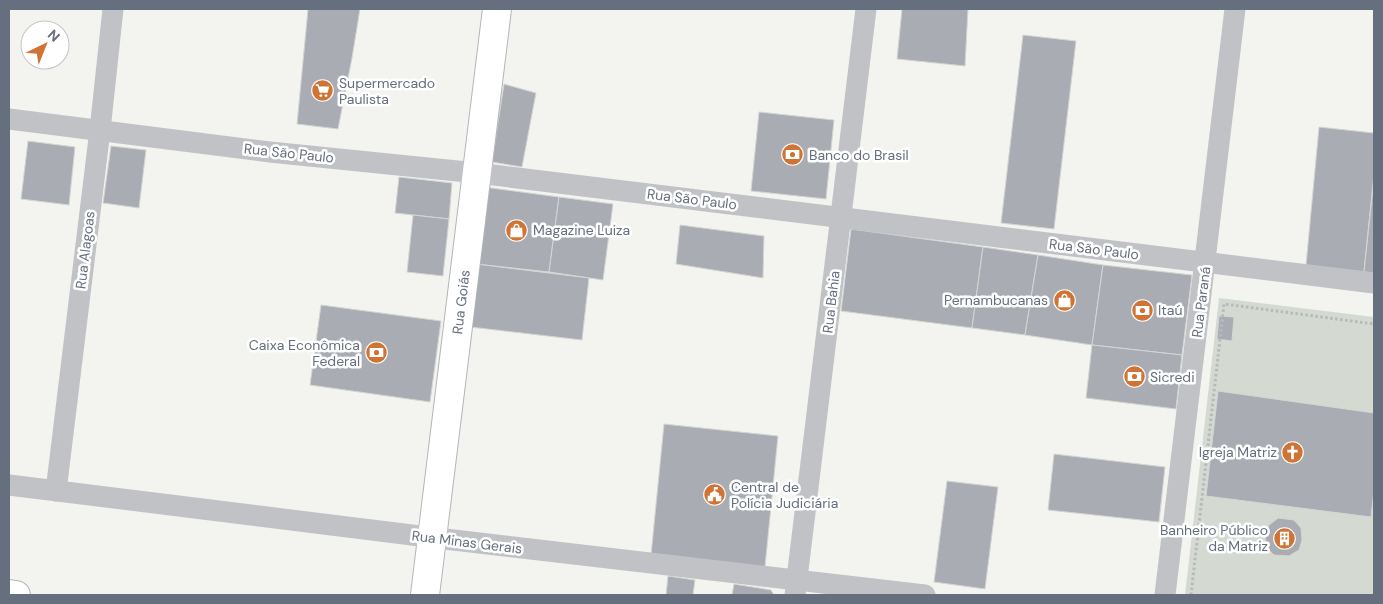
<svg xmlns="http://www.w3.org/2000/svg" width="1383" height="604" viewBox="0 0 1383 604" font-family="'DM Sans',sans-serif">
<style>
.green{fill:#d4dad2}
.building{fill:#a9adb3;stroke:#d5d5d3}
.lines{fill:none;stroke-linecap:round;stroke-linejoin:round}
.secondary-casing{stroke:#b2b5ba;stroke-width:30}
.path{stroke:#b7b9bc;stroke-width:3;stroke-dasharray:2.5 2.5;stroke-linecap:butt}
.minor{stroke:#c0c2c5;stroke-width:21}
.secondary{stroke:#fff;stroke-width:28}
.labels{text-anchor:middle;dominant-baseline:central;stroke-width:5;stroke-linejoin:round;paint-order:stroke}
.poi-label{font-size:14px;fill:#666f7e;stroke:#fff;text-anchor:start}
.street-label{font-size:14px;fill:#666f7e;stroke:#fff}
</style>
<rect width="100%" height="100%" fill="#f3f4f0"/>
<!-- green -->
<polygon class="green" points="1219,298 1374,317 1374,595 1185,595"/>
<!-- building -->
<g class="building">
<polygon points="308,9 360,9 352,58 338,129 297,124"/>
<polygon points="902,9 968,9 965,66 897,59"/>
<polygon points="1023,35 1076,41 1054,229 1001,223"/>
<polygon points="504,84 536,93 522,167 492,162"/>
<polygon points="759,112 834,120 826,199 751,191"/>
<polygon points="1319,127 1374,133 1374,174 1364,272 1306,265"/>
<polygon points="28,141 75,147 69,205 21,199"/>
<polygon points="111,146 146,150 139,208 103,203"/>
<polygon points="399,177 452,183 449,219 395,213"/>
<polygon points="484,187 559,197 549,272 476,264"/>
<polygon points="1373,187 1374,187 1374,273 1364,272"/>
<polygon points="559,197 613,204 603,280 549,272"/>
<polygon points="413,215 449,219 443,276 407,272"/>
<polygon points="680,225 764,236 763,278 676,264"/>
<polygon points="851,229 983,247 972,328 841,311"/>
<polygon points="983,247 1038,255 1025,335 972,328"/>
<polygon points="1038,255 1103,265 1092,345 1025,335"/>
<polygon points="476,264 589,278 582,340 470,327"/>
<polygon points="1103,265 1192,275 1182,355 1092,345"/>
<polygon points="321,305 441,321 430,402 310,385"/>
<polygon points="1219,316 1234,317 1232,341 1217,339"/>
<polygon points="1092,345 1182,355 1176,409 1086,398"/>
<polygon points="1218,391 1374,413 1374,490 1371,517 1206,496"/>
<polygon points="664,424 778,436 765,567 651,555"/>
<polygon points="1054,454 1165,467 1159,522 1048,510"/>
<polygon points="947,481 998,487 985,589 934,582"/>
<polygon points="1278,518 1294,520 1301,528 1302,540 1299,550 1289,556 1274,555 1267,548 1265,536 1269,525"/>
<polygon points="668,576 695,580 693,595 666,595"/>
<polygon points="734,584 771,590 774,595 732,595"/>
</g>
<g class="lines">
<defs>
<g id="secondary">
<polyline points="9,594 16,595"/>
<polyline points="425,595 497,9"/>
</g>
</defs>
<!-- secondary casing -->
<use href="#secondary" class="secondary-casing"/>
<!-- path -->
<polyline class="path" points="1191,595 1224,304 1374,324"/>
<!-- minor -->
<g class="minor">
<polyline points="9,119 270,152 477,173 1374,283"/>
<polyline points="9,485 428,537 925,595"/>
<polyline points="56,491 100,130 113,9"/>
<polyline points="795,595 866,9"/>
<polyline points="1165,595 1235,9"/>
</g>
<!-- secondary -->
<use href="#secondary" class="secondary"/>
</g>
<!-- icons -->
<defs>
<symbol id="supermarket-disc" viewBox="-11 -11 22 22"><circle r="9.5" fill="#cf7435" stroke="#fff"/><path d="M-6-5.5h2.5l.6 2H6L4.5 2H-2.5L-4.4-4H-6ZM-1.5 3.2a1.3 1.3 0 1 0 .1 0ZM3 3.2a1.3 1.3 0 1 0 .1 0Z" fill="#fff"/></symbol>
<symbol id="bank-disc" viewBox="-11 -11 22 22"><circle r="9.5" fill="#cf7435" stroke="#fff"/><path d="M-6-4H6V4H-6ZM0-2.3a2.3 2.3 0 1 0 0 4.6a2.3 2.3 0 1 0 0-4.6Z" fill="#fff"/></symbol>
<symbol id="shop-disc" viewBox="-11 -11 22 22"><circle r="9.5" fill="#cf7435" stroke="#fff"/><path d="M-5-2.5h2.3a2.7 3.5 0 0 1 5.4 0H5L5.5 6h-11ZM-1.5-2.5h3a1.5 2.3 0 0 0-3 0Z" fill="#fff"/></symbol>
<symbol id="church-disc" viewBox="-11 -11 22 22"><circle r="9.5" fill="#cf7435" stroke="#fff"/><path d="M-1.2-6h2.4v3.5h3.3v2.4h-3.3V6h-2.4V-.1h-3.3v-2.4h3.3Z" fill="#fff"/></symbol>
<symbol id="civic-disc" viewBox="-11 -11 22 22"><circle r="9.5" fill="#cf7435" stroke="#fff"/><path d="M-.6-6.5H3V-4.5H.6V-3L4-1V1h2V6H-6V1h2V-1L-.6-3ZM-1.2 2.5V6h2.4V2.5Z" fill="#fff"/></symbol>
<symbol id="building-disc" viewBox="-11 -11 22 22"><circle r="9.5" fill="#cf7435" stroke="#fff"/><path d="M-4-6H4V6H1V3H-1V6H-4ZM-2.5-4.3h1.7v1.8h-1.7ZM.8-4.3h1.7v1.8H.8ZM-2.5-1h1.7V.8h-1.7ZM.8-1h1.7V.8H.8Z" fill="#fff"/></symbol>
</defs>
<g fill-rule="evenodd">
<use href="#supermarket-disc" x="310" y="78" width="25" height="25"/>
<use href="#bank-disc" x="780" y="142" width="25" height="25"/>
<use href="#shop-disc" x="504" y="218" width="25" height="25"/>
<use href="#shop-disc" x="1052" y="288" width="25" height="25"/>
<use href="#bank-disc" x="1130" y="298" width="25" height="25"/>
<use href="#bank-disc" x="364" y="340" width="25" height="25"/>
<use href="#bank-disc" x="1122" y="364" width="25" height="25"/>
<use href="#church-disc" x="1280" y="440" width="25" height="25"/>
<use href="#civic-disc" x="702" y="482" width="25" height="25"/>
<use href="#building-disc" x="1272" y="526" width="25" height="25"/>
</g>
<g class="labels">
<!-- poi labels -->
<g class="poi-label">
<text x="339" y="83">Supermercado<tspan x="339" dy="16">Paulista</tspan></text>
<text x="809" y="155">Banco do Brasil</text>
<text x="533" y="230">Magazine Luiza</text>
<text x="1048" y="300" text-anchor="end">Pernambucanas</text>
<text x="1158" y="310">Itaú</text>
<text x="360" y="345" text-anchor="end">Caixa Econômica<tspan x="360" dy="16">Federal</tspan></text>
<text x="1150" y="377">Sicredi</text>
<text x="1277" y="452" text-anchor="end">Igreja Matriz</text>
<text x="731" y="487">Central de<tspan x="731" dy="16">Polícia Judiciária</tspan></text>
<text x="1268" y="530" text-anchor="end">Banheiro Público<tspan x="1268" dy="16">da Matriz</tspan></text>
</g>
<!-- street labels -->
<g class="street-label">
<text transform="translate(289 153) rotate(6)">Rua São Paulo</text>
<text transform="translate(692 199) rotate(7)">Rua São Paulo</text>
<text transform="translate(1094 249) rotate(7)">Rua São Paulo</text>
<text transform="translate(85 250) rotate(-83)">Rua Alagoas</text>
<text transform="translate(461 302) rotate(-83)">Rua Goiás</text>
<text transform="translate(831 302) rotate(-83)">Rua Bahia</text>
<text transform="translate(1201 302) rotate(-83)">Rua Paraná</text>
<text transform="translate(467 542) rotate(7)">Rua Minas Gerais</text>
</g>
</g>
<!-- border -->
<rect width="1383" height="604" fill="none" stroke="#666f7e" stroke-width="20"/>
<!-- north arrow -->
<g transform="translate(45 45) rotate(43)"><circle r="24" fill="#ffffff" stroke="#c2c5cb"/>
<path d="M0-4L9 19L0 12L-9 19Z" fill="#cf7435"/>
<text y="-8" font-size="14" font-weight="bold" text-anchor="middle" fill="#666f7e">N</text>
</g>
</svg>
